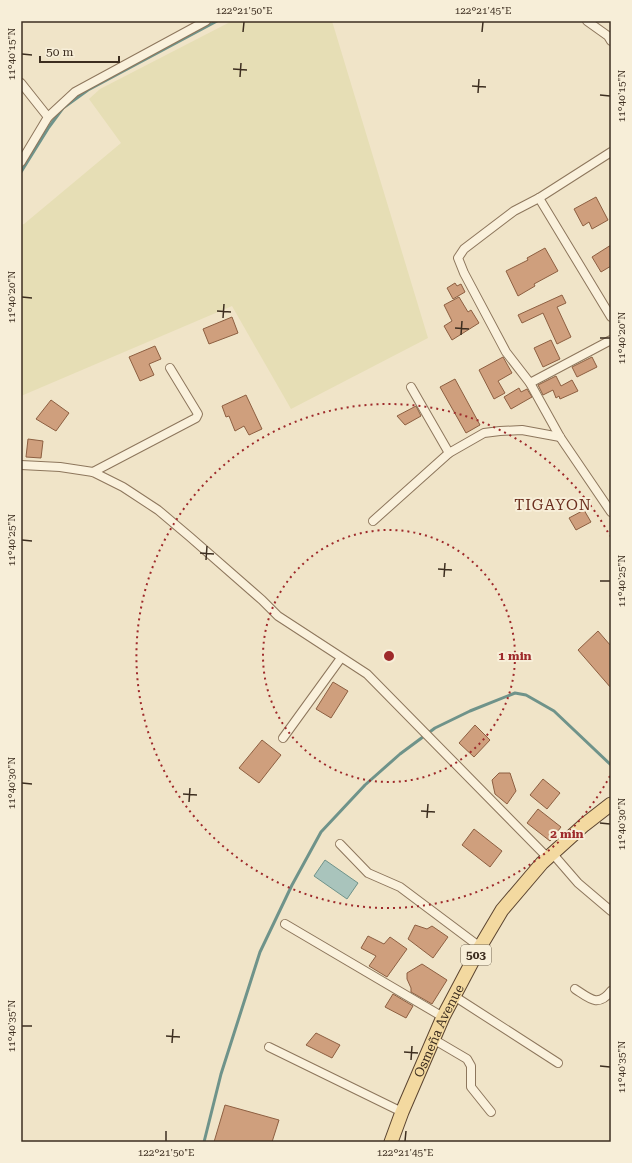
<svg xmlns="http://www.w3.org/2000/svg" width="632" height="1163" viewBox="0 0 632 1163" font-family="'Roboto Serif',serif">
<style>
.farmland{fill:#e6deb5}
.water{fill:#a9c4bc;stroke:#6f938a}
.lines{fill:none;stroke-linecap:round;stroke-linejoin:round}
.stream{stroke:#6f938a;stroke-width:3}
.building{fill:#cf9f7d;stroke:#8d5f41}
.street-casing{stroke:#8d765c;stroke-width:10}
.primary-casing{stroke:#5b4430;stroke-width:15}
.street{stroke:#faf1dc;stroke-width:8}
.primary{stroke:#f3d9a0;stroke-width:13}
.ticks{fill:none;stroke:#3d2e20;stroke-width:1.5}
.ring{fill:none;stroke:#9e2a2b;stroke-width:2;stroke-dasharray:2 4}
.labels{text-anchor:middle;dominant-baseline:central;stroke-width:4;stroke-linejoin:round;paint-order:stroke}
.shield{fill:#f7eed8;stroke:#756857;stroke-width:1}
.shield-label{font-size:12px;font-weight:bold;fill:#3d2e20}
.street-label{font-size:13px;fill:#3d2e20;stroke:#f7eed8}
.quarter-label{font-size:15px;letter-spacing:1px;fill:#6b2e1e;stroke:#f7eed8}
.centre{fill:#9e2a2b;stroke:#f7eed8;stroke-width:2}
.ring-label{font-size:12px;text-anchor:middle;font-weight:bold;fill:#9e2a2b;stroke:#f7eed8;stroke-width:4;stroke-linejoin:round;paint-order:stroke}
.neatline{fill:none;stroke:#3d2e20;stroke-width:1.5}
.ticks-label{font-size:10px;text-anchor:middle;fill:#3d2e20}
</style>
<rect width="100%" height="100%" fill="#f0e4c8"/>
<!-- farmland -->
<polygon class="farmland" points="232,21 332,21 428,338 291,409 232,306 21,396 21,225 24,224 121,143 89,99 100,89"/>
<!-- water -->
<polygon class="water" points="325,860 358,883 347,899 314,876"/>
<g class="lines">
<!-- stream -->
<g class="stream">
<polyline points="21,172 49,127 63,108 88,90 217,21"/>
<polyline points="204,1142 221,1074 260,952 292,885 321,832 365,785 400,754 435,728 470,711 515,693 526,695 554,711 611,765"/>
</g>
</g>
<!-- building -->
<g class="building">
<polygon points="596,197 608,220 592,229 589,222 583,226 574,209"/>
<polygon points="611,245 611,266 601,272 592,257"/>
<polygon points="545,248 558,271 534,284 535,286 518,296 506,271 528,260 527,258"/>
<polygon points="455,283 457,286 461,284 465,292 453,299 447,288"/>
<polygon points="562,295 566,303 557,307 571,337 557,344 543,313 522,323 518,315"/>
<polygon points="459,297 468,312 471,310 479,323 452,340 444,326 452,321 444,305"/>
<polygon points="232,317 238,333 209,344 203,329"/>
<polygon points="551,340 560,359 543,367 534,348"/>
<polygon points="155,346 161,359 149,364 154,375 140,381 129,357"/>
<polygon points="503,357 512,373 498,381 505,393 494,399 479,370"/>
<polygon points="592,357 597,367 577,377 572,367"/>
<polygon points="556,376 561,386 572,380 578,391 560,399 559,396 556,398 553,390 543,395 538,385"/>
<polygon points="455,379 480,425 466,433 440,387"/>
<polygon points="519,388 521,392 527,389 532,397 511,409 504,397"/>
<polygon points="246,395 262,429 249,435 244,426 235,431 229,416 226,417 222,406"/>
<polygon points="51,400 69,413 56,431 36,419"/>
<polygon points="416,406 421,416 405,425 397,416"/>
<polygon points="28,439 43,441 41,458 26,457"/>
<polygon points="584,510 591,522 576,530 569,518"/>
<polygon points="598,631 611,646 611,688 578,650"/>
<polygon points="333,682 348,691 331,718 316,709"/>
<polygon points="475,725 490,740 474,757 459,743"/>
<polygon points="262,740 281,755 259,783 239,768"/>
<polygon points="499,773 510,773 516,791 507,804 495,794 492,780"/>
<polygon points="543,779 560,793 547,809 530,795"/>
<polygon points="538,809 561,827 550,841 527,823"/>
<polygon points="474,829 502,851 490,867 462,845"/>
<polygon points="415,925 427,929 432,926 448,937 433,958 408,939"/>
<polygon points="368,936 384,944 390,937 407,949 387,977 369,966 376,956 361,948"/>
<polygon points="422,964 447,980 432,1004 411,992 411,988 407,979 407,973"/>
<polygon points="393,994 413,1006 406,1018 385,1007"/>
<polygon points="316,1033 340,1045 332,1058 306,1045"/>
<polygon points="225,1105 279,1120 272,1142 214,1142"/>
</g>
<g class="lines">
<defs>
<g id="street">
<polyline points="587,21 608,36 611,41"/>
<polyline points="21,83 48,117 21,162"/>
<polyline points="48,117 75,92 206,21"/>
<polyline points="611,152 539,198 514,211 464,249 458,258 464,273 506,352 530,383 560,437 611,512"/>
<polyline points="539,198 611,317"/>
<polyline points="530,383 611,340"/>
<polyline points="411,387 449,453 484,433 500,431 522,430 560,437"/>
<polyline points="21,465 60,467 93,472 123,487 158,510 190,537 262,600 278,616 367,674 547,857"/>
<polyline points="93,472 196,418 198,414 170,368"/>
<polyline points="373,521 449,453"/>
<polyline points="283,738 341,658"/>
<polyline points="340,844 368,873 400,887 480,947"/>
<polyline points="552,853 578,883 611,911"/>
<polyline points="285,924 443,1017"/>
<path d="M 575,989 C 589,998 598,1008 611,991"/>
<polyline points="454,996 558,1063"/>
<polyline points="433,1039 467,1059 471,1066 471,1087 491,1112"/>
<polyline points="269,1047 402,1112"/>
</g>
<g id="primary">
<path id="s1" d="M 391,1142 L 402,1112 L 443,1017 L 480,947 L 502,910 L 542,863 L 584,825 L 611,804"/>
</g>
</defs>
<!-- street casing -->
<use href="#street" class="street-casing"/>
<!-- primary casing -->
<use href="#primary" class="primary-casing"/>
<!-- street -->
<use href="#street" class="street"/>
<!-- primary -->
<use href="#primary" class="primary"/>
</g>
<!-- ticks -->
<path class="ticks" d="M 243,32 L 244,22M 482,32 L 483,22M 22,54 L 32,55M 233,69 L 247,70M 240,77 L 241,63M 472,86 L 486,87M 478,93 L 479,79M 600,95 L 610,96M 22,297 L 32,298M 217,311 L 231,312M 223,318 L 224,304M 455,328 L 469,329M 461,335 L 462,321M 600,338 L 610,338M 22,540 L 32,541M 200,553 L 214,554M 206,560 L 207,546M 438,569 L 452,570M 444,577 L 445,563M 600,581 L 610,581M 22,783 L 32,784M 183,794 L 197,795M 189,802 L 190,788M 421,811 L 435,812M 427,818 L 428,804M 600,823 L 610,824M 22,1026 L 32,1026M 166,1036 L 180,1037M 172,1043 L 173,1029M 404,1052 L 418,1053M 411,1060 L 412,1046M 600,1066 L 610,1067M 166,1141 L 166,1131M 405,1141 L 406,1131"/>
<!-- distance rings -->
<g class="ring">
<circle cx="389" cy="656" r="126"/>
<path d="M610 776A252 252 0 1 1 610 536"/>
</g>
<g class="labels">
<!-- shield labels -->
<rect class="shield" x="461" y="945" width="30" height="20" rx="3"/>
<g class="shield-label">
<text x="476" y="955">503</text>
</g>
<!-- street labels -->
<g class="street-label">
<text stroke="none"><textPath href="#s1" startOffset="121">Osmeña Avenue</textPath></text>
</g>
<!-- quarter labels -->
<g class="quarter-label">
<text x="553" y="505">TIGAYON</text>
</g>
</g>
<circle cx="389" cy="656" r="6" class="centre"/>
<g class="ring-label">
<text x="515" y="660">1 min</text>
<text x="567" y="838">2 min</text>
</g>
<!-- border -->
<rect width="632" height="1163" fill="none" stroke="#f7eed8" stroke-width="44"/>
<!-- scale -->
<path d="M40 56v6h79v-6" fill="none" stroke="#3d2e20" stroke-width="2"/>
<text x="46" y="56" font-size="12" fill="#3d2e20" stroke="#f7eed8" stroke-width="3" paint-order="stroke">50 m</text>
<rect x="22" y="22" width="588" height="1119" class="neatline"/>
<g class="ticks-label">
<text x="244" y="14">122°21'50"E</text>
<text x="483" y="14">122°21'45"E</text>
<text transform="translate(11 54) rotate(-90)" y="4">11°40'15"N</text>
<text transform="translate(621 96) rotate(-90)" y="4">11°40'15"N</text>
<text transform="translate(11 297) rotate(-90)" y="4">11°40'20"N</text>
<text transform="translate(621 338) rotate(-90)" y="4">11°40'20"N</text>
<text transform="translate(11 540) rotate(-90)" y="4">11°40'25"N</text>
<text transform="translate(621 581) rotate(-90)" y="4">11°40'25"N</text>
<text transform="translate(11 783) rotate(-90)" y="4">11°40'30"N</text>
<text transform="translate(621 824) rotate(-90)" y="4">11°40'30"N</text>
<text transform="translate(11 1026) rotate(-90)" y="4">11°40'35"N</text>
<text transform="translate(621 1067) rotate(-90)" y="4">11°40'35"N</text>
<text x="166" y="1156">122°21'50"E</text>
<text x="405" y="1156">122°21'45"E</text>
</g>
</svg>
